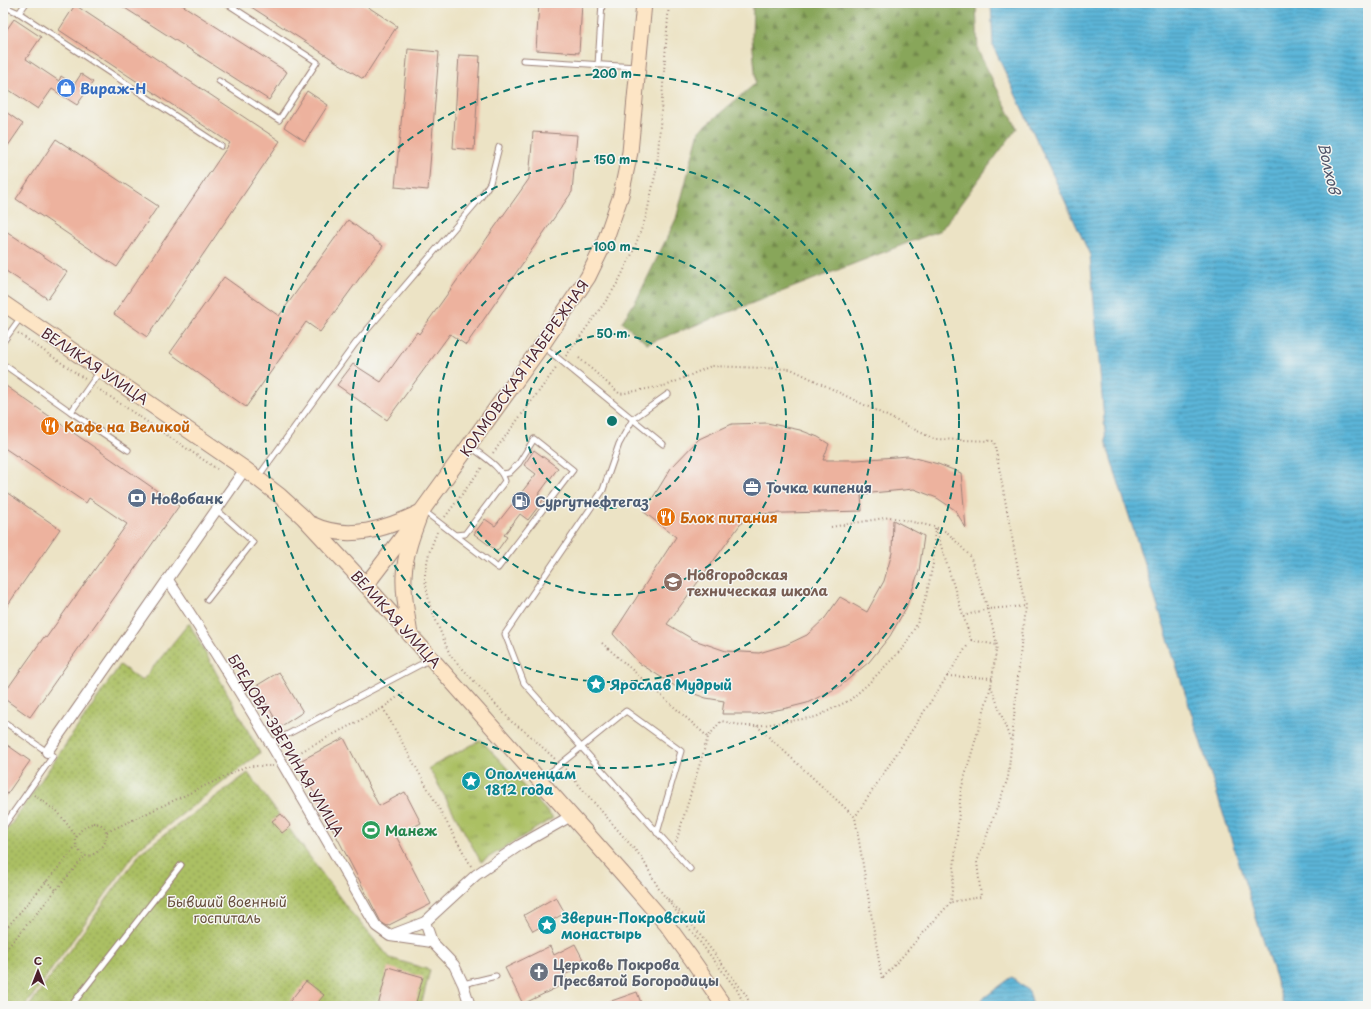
<svg xmlns="http://www.w3.org/2000/svg" width="1371" height="1009" viewBox="0 0 1371 1009" font-family="'Playpen Sans',sans-serif">
<style>
.grass{fill:url(#grass-tufts);stroke:#7a7048}
.forest{fill:url(#forest-firs);stroke:#696242}
.park{fill:url(#park-dots);stroke:#7a7048}
.water{fill:url(#water-rules);stroke:#526a82}
.building{fill:#edb29e}
.lines{fill:none;stroke-linecap:round;stroke-linejoin:round}
.lane-casing{stroke:#9b8178;stroke-width:7}
.street-casing{stroke:#9b8178;stroke-width:12}
.secondary-casing{stroke:#9b8178;stroke-width:17}
.path{stroke:#9b8178;stroke-width:2;stroke-dasharray:1 3;stroke-linecap:butt}
.lane{stroke:#fff;stroke-width:5}
.street{stroke:#fff;stroke-width:10}
.secondary{stroke:#fde5c5;stroke-width:15}
.ring{fill:none;stroke:#0f766e;stroke-width:2;stroke-dasharray:7 5}
.labels{text-anchor:middle;dominant-baseline:central;stroke-width:3;stroke-linejoin:round;paint-order:stroke}
.shop-label{font-size:14px;font-weight:bold;fill:#366cbe;stroke:#f6f6f2;text-anchor:start}
.street-label{font-size:14px;fill:#4a1f2b;stroke:#f6f6f2}
.food-label{font-size:14px;font-weight:bold;fill:#c56008;stroke:#f6f6f2;text-anchor:start}
.service-label{font-size:14px;font-weight:bold;fill:#4e5e75;stroke:#f6f6f2;text-anchor:start}
.education-label{font-size:14px;font-weight:bold;fill:#785e54;stroke:#f6f6f2;text-anchor:start}
.culture-label{font-size:14px;font-weight:bold;fill:#0d838f;stroke:#f6f6f2;text-anchor:start}
.leisure-label{font-size:14px;font-weight:bold;fill:#27864d;stroke:#f6f6f2;text-anchor:start}
.park-label{font-size:14px;fill:#674f3c;stroke:#f6f6f2}
.worship-label{font-size:14px;font-weight:bold;fill:#5b616d;stroke:#f6f6f2;text-anchor:start}
.water-label{font-size:15px;font-style:italic;fill:#505468;stroke:#f6f6f2}
.centre{fill:#0f766e;stroke:#f6f6f2;stroke-width:2}
.ring-label{font-size:12px;text-anchor:middle;font-weight:bold;fill:#0f766e;stroke:#f6f6f2;stroke-width:3;stroke-linejoin:round;paint-order:stroke}
</style>
<defs>
<pattern id="grass-tufts" width="24" height="20" patternUnits="userSpaceOnUse"><rect width="24" height="20" fill="#abc064"/><path d="M3 7l-1-3M5 7V3M7 7l1-3M15 17l-1-3M17 17v-4M19 17l1-3" fill="none" stroke="#8d9b53"/></pattern>
<pattern id="forest-firs" width="22" height="20" patternUnits="userSpaceOnUse"><rect width="22" height="20" fill="#88a65a"/><path d="M5 1l3.5 6h-7zM16 11l3.5 6h-7z" fill="#71874b"/></pattern>
<pattern id="park-dots" width="8" height="8" patternUnits="userSpaceOnUse"><rect width="8" height="8" fill="#abc064"/><path d="M2 2h.1M6 6h.1" fill="none" stroke="#8d9b53" stroke-width="1.8" stroke-linecap="round"/></pattern>
<pattern id="water-rules" width="6" height="5" patternUnits="userSpaceOnUse"><rect width="6" height="5" fill="#5bb5d8"/><path d="M0 2.5h6" fill="none" stroke="#4d93af"/></pattern>
</defs>
<rect width="100%" height="100%" fill="#f6f6f2"/>
<filter id="ink" filterUnits="userSpaceOnUse"><feTurbulence type="fractalNoise" baseFrequency=".025" numOctaves="2"/><feDisplacementMap in="SourceGraphic" scale="8" xChannelSelector="R" yChannelSelector="G"/><feConvolveMatrix kernelMatrix="1 2 1 2 8 2 1 2 1" color-interpolation-filters="sRGB"/></filter>
<filter id="wash" filterUnits="userSpaceOnUse"><feTurbulence type="fractalNoise" baseFrequency=".012" numOctaves="4" result="noise"/><feDisplacementMap in="SourceGraphic" scale="16" xChannelSelector="R" yChannelSelector="G"/><feGaussianBlur stdDeviation="0.9" result="paint"/><feColorMatrix in="noise" values="0 0 0 0 0 0 0 0 0 0 0 0 0 0 0 0 0 1.4 0 .05"/><feComposite in="paint" operator="in"/></filter>
<g filter="url(#wash)">
<rect width="100%" height="100%" fill="#ece3c5"/>
<!-- grass -->
<polygon class="grass" points="481,740 553,818 481,862 429,768"/>
<!-- forest -->
<polygon class="forest" points="753,3 976,3 978,51 1017,128 941,230 647,344 622,322 638,297 676,219 699,131 756,83 752,37"/>
<!-- park -->
<g class="park">
<polygon points="189,623 260,753 139,848 25,1006 3,1006 3,836 120,665 142,681"/>
<polygon points="248,773 349,910 390,958 430,970 421,1006 29,1006 141,852"/>
</g>
<!-- water -->
<g class="water">
<polygon points="991,3 1368,3 1368,1006 1284,1006 1106,443 1090,255 993,46"/>
<polygon points="1012,977 1029,991 1033,1006 973,1006"/>
</g>
<g id="blocks">
<!-- building -->
<g class="building">
<polygon points="117,3 179,3 287,72 269,100"/>
<polygon points="245,3 362,3 397,26 363,79"/>
<polygon points="539,3 582,3 579,53 536,50"/>
<polygon points="75,5 280,141 147,337 114,314 230,143 59,30"/>
<polygon points="14,19 41,37 26,59 59,81 61,76 74,85 81,74 93,82 77,105 52,89 38,109 3,86 3,35"/>
<polygon points="408,49 439,52 428,190 395,187"/>
<polygon points="459,55 480,56 474,150 453,148"/>
<polygon points="307,91 328,105 305,141 284,127"/>
<polygon points="3,110 23,124 3,153"/>
<polygon points="533,132 577,135 572,192 466,345 450,334 387,420 337,385 353,364 381,382 417,332 419,334 529,179"/>
<polygon points="56,139 158,206 117,267 16,199"/>
<polygon points="348,220 383,246 320,332 306,322 246,407 170,353 224,277 279,316"/>
<polygon points="3,229 67,272 48,299 3,269"/>
<polygon points="3,384 179,506 30,717 3,698 3,695 44,637 46,638 127,524 89,498 86,503 3,447"/>
<polygon points="767,423 800,430 818,437 829,444 823,460 857,460 908,456 938,464 961,473 966,528 955,510 937,498 914,489 861,494 862,511 748,514 667,624 694,640 726,651 759,653 786,645 807,635 825,618 840,597 867,612 884,581 892,553 893,520 924,536 919,571 906,608 890,636 869,662 839,687 807,703 787,708 755,714 722,714 724,701 706,698 678,688 639,663 613,634 676,537 644,512 671,468 699,439 732,424"/>
<polygon points="534,450 558,468 538,495 544,499 528,520 520,514 504,535 507,537 497,551 474,534 485,519 495,526 536,474 524,465"/>
<polygon points="3,490 60,529 3,612"/>
<polygon points="279,672 303,712 280,727 256,686"/>
<polygon points="344,738 379,806 405,792 421,823 396,836 431,904 387,926 381,922 298,762"/>
<polygon points="3,742 30,761 3,800"/>
<polygon points="281,814 291,826 282,833 272,821"/>
<polygon points="556,897 565,913 533,931 524,915"/>
<polygon points="575,944 586,965 564,975 568,982 523,1004 505,968 550,946 554,955"/>
<polygon points="388,967 423,977 415,1006 378,1006"/>
<polygon points="306,981 324,995 315,1006 286,1006"/>
<polygon points="637,992 642,1006 601,1006 600,1005"/>
</g>
</g>
</g>
<g filter="url(#ink)">
<use href="#blocks" fill-opacity="0" stroke="#9b8178" stroke-width="1"/>
<g class="lines">
<defs>
<g id="lane">
<polyline points="3,6 19,13 221,146"/>
<polyline points="19,13 26,3"/>
<polyline points="523,60 636,67"/>
<polyline points="598,65 602,3"/>
<polyline points="219,81 279,120 317,62 226,3"/>
<polyline points="3,342 21,317"/>
<polyline points="543,346 663,444"/>
<polyline points="3,364 71,412 100,371"/>
<polyline points="668,394 633,419 619,444 603,490 505,634 524,683 690,869"/>
<polyline points="71,412 128,450"/>
<polyline points="258,477 355,344 481,197 490,183 499,147"/>
<polyline points="424,511 498,568 573,470 534,439 519,463 509,473 503,474"/>
<path d="M 455,535 L 465,534 L 505,481 C 501,466 482,456 470,446"/>
<polyline points="207,600 253,542 217,510"/>
<polyline points="3,721 53,756 3,827"/>
<polyline points="271,743 429,660"/>
<polyline points="542,779 626,711 681,751 657,833"/>
<polyline points="463,984 496,976"/>
<polyline points="71,1006 181,865"/>
</g>
<g id="street">
<path d="M 168,580 C 243,692 309,809 376,926 L 390,936 L 432,942"/>
<polyline points="47,752 245,469"/>
<polyline points="425,922 432,942 454,965 463,984 470,1006"/>
<polyline points="391,935 425,922 476,875 520,845 571,816"/>
</g>
<g id="secondary">
<polyline points="3,303 245,469 280,496 303,517 366,585 622,873 667,925 691,958 724,1006"/>
<path d="M 311,524 C 348,542 386,529 421,512"/>
<polyline points="366,585 411,526"/>
<path d="M 410,635 C 407,615 403,595 404,576 C 405,553 413,533 421,512 L 542,345 L 588,277 L 604,244 L 621,195 L 630,152 L 644,3"/>
</g>
</defs>
<!-- lane casing -->
<use href="#lane" class="lane-casing"/>
<!-- street casing -->
<use href="#street" class="street-casing"/>
<!-- secondary casing -->
<use href="#secondary" class="secondary-casing"/>
<!-- path -->
<g class="path">
<polyline points="18,333 85,379"/>
<polyline points="566,356 608,298 618,282 632,254 646,217 657,167 669,3"/>
<polyline points="579,358 620,394 668,385 711,366 791,369 934,439 994,441 1025,606 1008,778 977,862 981,897 951,902"/>
<polyline points="97,388 217,469"/>
<polyline points="493,453 557,367"/>
<polyline points="445,517 483,466"/>
<polyline points="831,527 890,517 935,527 971,640 855,817"/>
<polyline points="437,532 429,553 425,572 425,580 430,606 450,655 512,722 526,732 555,759"/>
<polyline points="963,616 988,609 1025,606"/>
<polyline points="971,640 997,645"/>
<polyline points="602,643 708,737"/>
<polyline points="947,676 992,678"/>
<polyline points="991,686 1011,742"/>
<polyline points="383,708 404,692"/>
<polyline points="291,757 383,708 471,866"/>
<polyline points="565,769 642,858 659,889 737,990 745,1006"/>
<polyline points="34,795 58,812 76,836"/>
<path d="M 93,823 C 118,824 105,856 85,856 C 68,845 76,829 93,823 Z"/>
<polyline points="107,832 247,766 273,766"/>
<polyline points="676,842 708,737 721,721 745,726 757,726 816,717 850,700 868,684 904,647 917,624 926,597 933,564 935,527 947,532 970,556 988,609 997,645 991,686 961,790 951,902 882,979 855,817 757,726"/>
<polyline points="46,881 56,890"/>
<polyline points="668,899 694,927 746,995 751,1006"/>
<polyline points="3,932 76,847"/>
<polyline points="3,953 85,856"/>
</g>
<!-- lane -->
<use href="#lane" class="lane"/>
<!-- street -->
<use href="#street" class="street"/>
<!-- secondary -->
<use href="#secondary" class="secondary"/>
</g>
</g>
<!-- distance rings -->
<g class="ring">
<circle cx="612" cy="421" r="87"/>
<circle cx="612" cy="421" r="174"/>
<circle cx="612" cy="421" r="261"/>
<circle cx="612" cy="421" r="347"/>
</g>
<!-- icons -->
<defs>
<symbol id="shop-disc" viewBox="-11 -11 22 22"><circle r="9.5" fill="#3f7fe0" stroke="#f6f6f2"/><path d="M-5-2.5h2.3a2.7 3.5 0 0 1 5.4 0H5L5.5 6h-11ZM-1.5-2.5h3a1.5 2.3 0 0 0-3 0Z" fill="#fff"/></symbol>
<symbol id="restaurant-disc" viewBox="-11 -11 22 22"><circle r="9.5" fill="#e8710a" stroke="#f6f6f2"/><path d="M-5-6h1v4h1v-4h1v4h1v-4h1v5L-1.5 .5V6h-2V.5L-5-1ZM5-6V6H3V1.5H1.5Q1.5-4 5-6Z" fill="#fff"/></symbol>
<symbol id="office-disc" viewBox="-11 -11 22 22"><circle r="9.5" fill="#5c6f8a" stroke="#f6f6f2"/><path d="M-6-3h4V-5.5h4V-3h4V5H-6ZM-1-4.5V-3h2v-1.5ZM-6 0V1H6V0Z" fill="#fff"/></symbol>
<symbol id="bank-disc" viewBox="-11 -11 22 22"><circle r="9.5" fill="#5c6f8a" stroke="#f6f6f2"/><path d="M-6-4H6V4H-6ZM0-2.3a2.3 2.3 0 1 0 0 4.6a2.3 2.3 0 1 0 0-4.6Z" fill="#fff"/></symbol>
<symbol id="fuel-disc" viewBox="-11 -11 22 22"><circle r="9.5" fill="#5c6f8a" stroke="#f6f6f2"/><path d="M-5.5-6h7V0h2V4h1.3V-2.5L3-4.5l.8-.8L6-3V5H2.5V1h-1V6h-7ZM-4.2-4.7v3.2H.2V-4.7Z" fill="#fff"/></symbol>
<symbol id="university-disc" viewBox="-11 -11 22 22"><circle r="9.5" fill="#8d6e63" stroke="#f6f6f2"/><path d="M0-5L7-2L0 1L-7-2ZM-4 1L0 2.5L4 1V4Q0 6-4 4Z" fill="#fff"/></symbol>
<symbol id="sight-disc" viewBox="-11 -11 22 22"><circle r="9.5" fill="#0f9aa8" stroke="#f6f6f2"/><path d="M0-6L1.8-2.2L6-1.7L2.9 1.2L3.7 5.4L0 3.3L-3.7 5.4L-2.9 1.2L-6-1.7L-1.8-2.2Z" fill="#fff"/></symbol>
<symbol id="stadium-disc" viewBox="-11 -11 22 22"><circle r="9.5" fill="#2e9e5b" stroke="#f6f6f2"/><path d="M0-5a6.5 5 0 1 0 0 10a6.5 5 0 1 0 0-10ZM-3.5-1.8h7v3.6h-7Z" fill="#fff"/></symbol>
<symbol id="church-disc" viewBox="-11 -11 22 22"><circle r="9.5" fill="#6b7280" stroke="#f6f6f2"/><path d="M-1.2-6h2.4v3.5h3.3v2.4h-3.3V6h-2.4V-.1h-3.3v-2.4h3.3Z" fill="#fff"/></symbol>
</defs>
<g fill-rule="evenodd">
<use href="#shop-disc" x="55" y="77" width="22" height="22"/>
<use href="#restaurant-disc" x="39" y="415" width="22" height="22"/>
<use href="#office-disc" x="741" y="476" width="22" height="22"/>
<use href="#bank-disc" x="126" y="487" width="22" height="22"/>
<use href="#fuel-disc" x="510" y="490" width="22" height="22"/>
<use href="#restaurant-disc" x="655" y="506" width="22" height="22"/>
<use href="#university-disc" x="662" y="571" width="22" height="22"/>
<use href="#sight-disc" x="585" y="673" width="22" height="22"/>
<use href="#sight-disc" x="460" y="770" width="22" height="22"/>
<use href="#stadium-disc" x="360" y="819" width="22" height="22"/>
<use href="#sight-disc" x="536" y="914" width="22" height="22"/>
<use href="#church-disc" x="528" y="961" width="22" height="22"/>
</g>
<g class="labels">
<!-- shop labels -->
<g class="shop-label">
<text x="80" y="88">Вираж-Н</text>
</g>
<!-- street labels -->
<g class="street-label">
<text transform="translate(95 366) rotate(34)">ВЕЛИКАЯ УЛИЦА</text>
<text transform="translate(524 368) rotate(-55)">КОЛМОВСКАЯ НАБЕРЕЖНАЯ</text>
<text transform="translate(396 619) rotate(48)">ВЕЛИКАЯ УЛИЦА</text>
<text transform="translate(286 745) rotate(59)">БРЕДОВА-ЗВЕРИНАЯ УЛИЦА</text>
</g>
<!-- food labels -->
<g class="food-label">
<text x="64" y="426">Кафе на Великой</text>
<text x="680" y="517">Блок питания</text>
</g>
<!-- service labels -->
<g class="service-label">
<text x="766" y="487">Точка кипения</text>
<text x="151" y="498">Новобанк</text>
<text x="535" y="501">Сургутнефтегаз</text>
</g>
<!-- education labels -->
<g class="education-label">
<text x="687" y="574">Новгородская<tspan x="687" dy="16">техническая школа</tspan></text>
</g>
<!-- culture labels -->
<g class="culture-label">
<text x="610" y="684">Ярослав Мудрый</text>
<text x="485" y="773">Ополченцам<tspan x="485" dy="16">1812 года</tspan></text>
<text x="561" y="917">Зверин-Покровский<tspan x="561" dy="16">монастырь</tspan></text>
</g>
<!-- leisure labels -->
<g class="leisure-label">
<text x="385" y="830">Манеж</text>
</g>
<!-- park labels -->
<g class="park-label">
<text x="227" y="901">Бывший военный<tspan x="227" dy="16">госпиталь</tspan></text>
</g>
<!-- worship labels -->
<g class="worship-label">
<text x="553" y="964">Церковь Покрова<tspan x="553" dy="16">Пресвятой Богородицы</tspan></text>
</g>
<!-- water labels -->
<g class="water-label">
<text transform="translate(1330 168) rotate(77)">Волхов</text>
</g>
</g>
<circle cx="612" cy="421" r="6" class="centre"/>
<g class="ring-label">
<text x="612" y="78">200 m</text>
<text x="612" y="164">150 m</text>
<text x="612" y="251">100 m</text>
<text x="612" y="338">50 m</text>
</g>
<!-- margin -->
<rect width="1371" height="1009" fill="none" stroke="#f6f6f2" stroke-width="16"/>
<!-- north arrow -->
<g transform="translate(38 971)" stroke="#f6f6f2" stroke-width="3" paint-order="stroke">
<path d="M0-3L7 15L0 10L-7 15Z" fill="#4a1f2b"/>
<text y="-6" font-size="11" font-weight="bold" text-anchor="middle" fill="#4a1f2b">С</text>
</g>
</svg>
